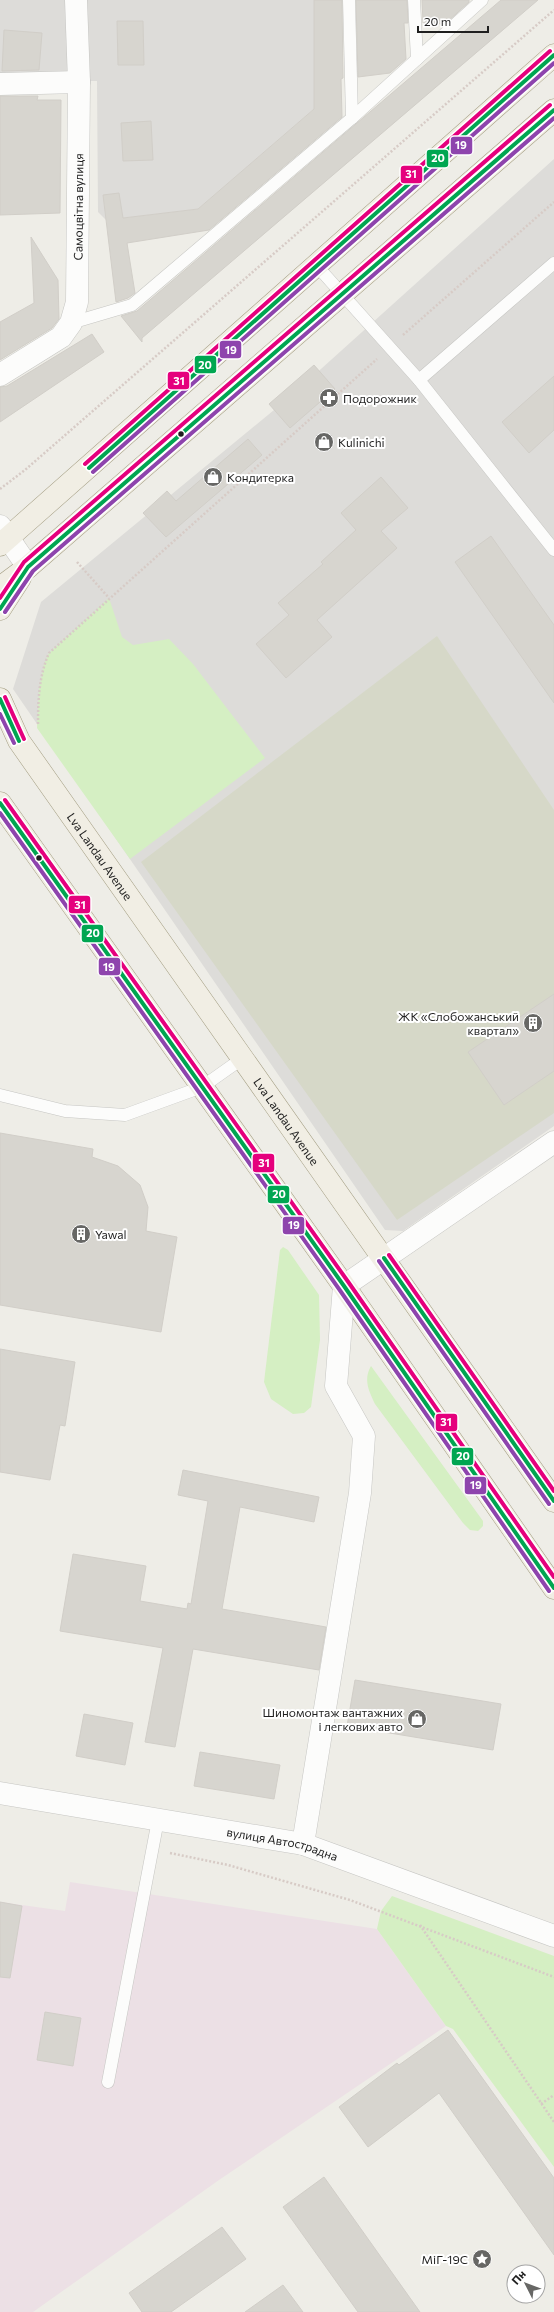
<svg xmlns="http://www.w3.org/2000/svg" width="554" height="2312" viewBox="0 0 554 2312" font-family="Commissioner,sans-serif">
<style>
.residential{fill:#dddcd9}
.industrial{fill:#ece0e5}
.construction{fill:#d6d8c8}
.grass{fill:#d5efc3}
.building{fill:#d7d5cf;stroke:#d1cec8}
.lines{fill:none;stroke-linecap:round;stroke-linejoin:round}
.lane-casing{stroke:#c6c6c3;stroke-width:13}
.street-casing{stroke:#c6c6c3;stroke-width:23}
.primary-casing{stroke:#a49e83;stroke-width:23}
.path{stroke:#d7cbc6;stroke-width:2.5;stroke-dasharray:2 2;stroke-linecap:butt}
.lane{stroke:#fcfcfb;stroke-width:12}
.street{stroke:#fcfcfb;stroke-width:22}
.primary{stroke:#f1eee4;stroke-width:22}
.bus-1-casing{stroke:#fff;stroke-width:7}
.bus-2-casing{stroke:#fff;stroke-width:7}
.bus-3-casing{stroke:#fff;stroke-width:7}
.bus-1{stroke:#00a651;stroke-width:4}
.bus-2{stroke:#8e44ad;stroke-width:4}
.bus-3{stroke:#e5007d;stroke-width:4}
.bus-dot{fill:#1f1f1f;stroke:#fff;stroke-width:1.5}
.labels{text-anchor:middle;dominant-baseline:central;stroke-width:4;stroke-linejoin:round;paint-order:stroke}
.street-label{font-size:12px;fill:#1f1f1f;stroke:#fff}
.poi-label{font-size:12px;fill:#1f1f1f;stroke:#fff;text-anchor:start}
.line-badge{stroke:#fff;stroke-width:1.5}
.badge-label{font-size:11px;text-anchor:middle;font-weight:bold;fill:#fff}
</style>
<rect width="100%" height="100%" fill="#eeede7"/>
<!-- residential -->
<g class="residential">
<polygon points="0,0 314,0 314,109 198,209 106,220 98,212 97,81 0,81"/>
<polygon points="554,159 554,1126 403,1231 385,1230 13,689 41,602 291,396"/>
</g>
<!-- industrial -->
<polygon class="industrial" points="70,1882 377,1929 446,2026 219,2180 33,2312 0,2312 0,1902 65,1911"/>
<!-- construction -->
<polygon class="construction" points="437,636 554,810 554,1113 397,1220 141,862"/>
<!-- grass -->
<g class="grass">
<polygon points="109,598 122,637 133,645 169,639 193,664 265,758 130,859 37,728 39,689 44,664 49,653"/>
<polygon points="283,1247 288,1250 319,1295 320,1340 311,1407 304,1413 293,1414 271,1399 264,1382 280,1250"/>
<path d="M 371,1366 L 483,1521 L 483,1526 L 478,1531 L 470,1530 L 463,1523 L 375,1404 C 369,1391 363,1380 371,1366 Z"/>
<polygon points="392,1896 554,1956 554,2167 453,2029 446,2026 377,1929 381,1911"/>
</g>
<!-- building -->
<g class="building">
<polygon points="314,0 342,0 343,78 341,79 342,117 209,230 127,243 135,293 128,298 116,302 103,195 119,193 123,218 198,209 314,109"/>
<polygon points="356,0 407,0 408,23 404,23 406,59 390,73 358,77"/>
<polygon points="422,0 469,0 469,2 445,24 423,23"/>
<polygon points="501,0 538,0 142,338 142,342 121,316 137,311"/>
<polygon points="117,21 143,21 144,65 118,65"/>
<polygon points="4,30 42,33 39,70 2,71"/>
<polygon points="0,96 38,96 37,100 61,100 60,213 0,215"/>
<polygon points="151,121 153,160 123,161 121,123"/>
<polygon points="31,237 58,280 59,319 52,328 0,360 0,322 34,303"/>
<polygon points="92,334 104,352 0,422 0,387 7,386"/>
<polygon points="314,365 335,389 290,428 269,404"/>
<polygon points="554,376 554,430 529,453 502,422"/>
<polygon points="248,439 262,455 166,537 143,513 167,491 176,501"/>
<polygon points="381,477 408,508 381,531 397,548 317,620 332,637 286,678 256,644 289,615 278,603 323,564 321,562 356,530 341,513"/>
<polygon points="491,536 554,625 554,703 455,562"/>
<polygon points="554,994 554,1071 504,1105 468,1052"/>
<polygon points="0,1133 93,1149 92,1157 118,1166 140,1185 148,1207 146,1231 177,1237 161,1332 0,1305"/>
<polygon points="0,1349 75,1362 65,1426 60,1425 50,1480 0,1472"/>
<polygon points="183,1470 319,1497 314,1522 240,1507 222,1609 326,1627 319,1670 193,1649 175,1747 145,1742 163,1648 60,1631 73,1554 146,1566 140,1601 187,1609 188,1603 191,1604 208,1501 178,1495"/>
<polygon points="355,1680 501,1704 493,1750 347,1726"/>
<polygon points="84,1714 133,1723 125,1765 76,1756"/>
<polygon points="200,1752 280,1765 274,1799 194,1786"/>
<polygon points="0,1902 22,1906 10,1978 0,1977"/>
<polygon points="45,2012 81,2018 73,2066 37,2060"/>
<polygon points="448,2030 554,2178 554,2255 439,2093 368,2147 339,2107 397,2063 399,2065"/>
<polygon points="324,2177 420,2312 358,2312 283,2207"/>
<polygon points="222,2227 246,2259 171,2312 142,2312 129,2293"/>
<polygon points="283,2285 303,2312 245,2312"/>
</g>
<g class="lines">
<defs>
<g id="lane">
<polyline points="349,0 352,118"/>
<polyline points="414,0 417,59"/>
<polyline points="317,266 419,380 554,263"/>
<polyline points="71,323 132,305 352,118 482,0"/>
<polyline points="419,380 554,550"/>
<polyline points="0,1095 65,1111 125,1115 202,1087 243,1058"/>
<polyline points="108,2082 158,1820"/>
</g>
<g id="street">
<polyline points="0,84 79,82"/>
<path id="s1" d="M 0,375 L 61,337 L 71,323 L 77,302 L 79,82 L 76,0"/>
<polyline points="0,526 28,567"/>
<path id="s2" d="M 0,1793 L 303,1844 L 554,1936"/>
<polyline points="303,1844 360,1493 364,1436 336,1386 344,1286 554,1142"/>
</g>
<g id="primary">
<polyline points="0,545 554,55"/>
<polyline points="0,588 28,567 554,110"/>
<polyline points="0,609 20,578"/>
<path id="s3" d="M 0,699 L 19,741 L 554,1501"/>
<polyline points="0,803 344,1286 554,1588"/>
</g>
</defs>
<!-- lane casing -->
<use href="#lane" class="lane-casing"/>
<!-- street casing -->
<use href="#street" class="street-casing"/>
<!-- primary casing -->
<use href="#primary" class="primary-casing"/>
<!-- path -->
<g class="path">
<polyline points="403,335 554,202"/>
<polyline points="0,489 25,470 554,10"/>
<polyline points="77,562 109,598"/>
<path d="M 38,724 C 38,699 39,676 49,653 L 377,359"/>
<polyline points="170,1853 228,1865 350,1900 554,1977"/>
<polyline points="420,1925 554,2122"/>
<polyline points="541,2104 554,2095"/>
</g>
<!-- lane -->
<use href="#lane" class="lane"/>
<!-- street -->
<use href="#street" class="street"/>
<!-- primary -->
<use href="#primary" class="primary"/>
<defs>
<g id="bus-1">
<polyline points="89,468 554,55"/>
<polyline points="0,609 28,567 554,110"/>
<polyline points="0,699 19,741"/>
<polyline points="0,803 344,1286 554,1588"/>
<polyline points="384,1258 554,1501"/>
</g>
<g id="bus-2">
<polyline points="93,472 554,63"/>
<polyline points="5,612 33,571 554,118"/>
<polyline points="0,714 14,743"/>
<polyline points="0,813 339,1289 549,1591"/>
<polyline points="379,1261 549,1504"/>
</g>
<g id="bus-3">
<polyline points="85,464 550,51"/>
<polyline points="0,598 24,562 550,105"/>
<polyline points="5,697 24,739"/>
<polyline points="5,800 349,1283 554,1577"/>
<polyline points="389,1255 554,1491"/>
</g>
</defs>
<!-- bus-1 casing -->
<use href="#bus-1" class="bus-1-casing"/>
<!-- bus-2 casing -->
<use href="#bus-2" class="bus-2-casing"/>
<!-- bus-3 casing -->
<use href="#bus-3" class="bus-3-casing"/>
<!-- bus-1 -->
<use href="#bus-1" class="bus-1"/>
<!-- bus-2 -->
<use href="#bus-2" class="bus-2"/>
<!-- bus-3 -->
<use href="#bus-3" class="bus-3"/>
</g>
<!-- icons -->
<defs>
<symbol id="pharmacy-disc" viewBox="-11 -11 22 22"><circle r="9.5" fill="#676765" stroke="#fff"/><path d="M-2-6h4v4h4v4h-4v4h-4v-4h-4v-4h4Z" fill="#fff"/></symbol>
<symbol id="shop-disc" viewBox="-11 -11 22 22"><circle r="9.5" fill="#676765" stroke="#fff"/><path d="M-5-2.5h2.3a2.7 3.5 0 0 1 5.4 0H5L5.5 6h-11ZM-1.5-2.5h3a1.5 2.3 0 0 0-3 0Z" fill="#fff"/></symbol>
<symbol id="building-disc" viewBox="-11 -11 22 22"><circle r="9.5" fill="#676765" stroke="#fff"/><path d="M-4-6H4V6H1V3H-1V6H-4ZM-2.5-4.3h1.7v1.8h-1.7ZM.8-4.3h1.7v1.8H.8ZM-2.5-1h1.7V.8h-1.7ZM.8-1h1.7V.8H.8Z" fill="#fff"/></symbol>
<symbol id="sight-disc" viewBox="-11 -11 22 22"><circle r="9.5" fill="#676765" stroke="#fff"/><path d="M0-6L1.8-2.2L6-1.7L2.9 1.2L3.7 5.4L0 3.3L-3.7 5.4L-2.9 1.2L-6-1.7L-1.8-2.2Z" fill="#fff"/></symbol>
</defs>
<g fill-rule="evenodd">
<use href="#pharmacy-disc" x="318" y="387" width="22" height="22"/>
<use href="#shop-disc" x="313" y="431" width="22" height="22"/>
<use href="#shop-disc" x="202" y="466" width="22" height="22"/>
<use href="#building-disc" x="522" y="1012" width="22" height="22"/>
<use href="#building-disc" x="70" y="1223" width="22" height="22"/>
<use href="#shop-disc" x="406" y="1708" width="22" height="22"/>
<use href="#sight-disc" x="471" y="2248" width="22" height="22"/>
</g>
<!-- markers -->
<g class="bus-dot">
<circle cx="181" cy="434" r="3.5"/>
<circle cx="39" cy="858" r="3.5"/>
</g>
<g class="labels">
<!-- street labels -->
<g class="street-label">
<text stroke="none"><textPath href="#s1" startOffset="206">Самоцвітна вулиця</textPath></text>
<text stroke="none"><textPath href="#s3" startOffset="187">Lva Landau Avenue</textPath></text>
<text stroke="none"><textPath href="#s3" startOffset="511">Lva Landau Avenue</textPath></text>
<text stroke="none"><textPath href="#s2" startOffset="287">вулиця Автострадна</textPath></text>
</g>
<!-- poi labels -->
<g class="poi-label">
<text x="343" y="398">Подорожник</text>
<text x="338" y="442">Kulinichi</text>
<text x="227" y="477">Кондитерка</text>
<text x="519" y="1016" text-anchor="end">ЖК «Слобожанський<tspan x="519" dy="14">квартал»</tspan></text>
<text x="95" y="1234">Yawal</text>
<text x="403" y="1712" text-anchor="end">Шиномонтаж вантажних<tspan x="403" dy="14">і легкових авто</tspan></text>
<text x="468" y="2259" text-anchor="end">МіГ-19С</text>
</g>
</g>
<g class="line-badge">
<rect x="450" y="136" width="23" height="19" rx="4" fill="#8e44ad"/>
<rect x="426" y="149" width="23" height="19" rx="4" fill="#00a651"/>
<rect x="400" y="165" width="23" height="19" rx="4" fill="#e5007d"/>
<rect x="219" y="340" width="23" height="19" rx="4" fill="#8e44ad"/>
<rect x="194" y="355" width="23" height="19" rx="4" fill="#00a651"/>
<rect x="167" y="371" width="23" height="19" rx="4" fill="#e5007d"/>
<rect x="68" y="895" width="23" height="19" rx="4" fill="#e5007d"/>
<rect x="81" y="924" width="23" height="19" rx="4" fill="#00a651"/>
<rect x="98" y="957" width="23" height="19" rx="4" fill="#8e44ad"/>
<rect x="252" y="1153" width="23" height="20" rx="4" fill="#e5007d"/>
<rect x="267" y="1185" width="23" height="19" rx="4" fill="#00a651"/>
<rect x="282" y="1216" width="23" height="19" rx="4" fill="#8e44ad"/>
<rect x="435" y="1413" width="23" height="19" rx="4" fill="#e5007d"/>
<rect x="451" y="1447" width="23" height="19" rx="4" fill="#00a651"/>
<rect x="464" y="1476" width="23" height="19" rx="4" fill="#8e44ad"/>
</g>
<g class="badge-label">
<text x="461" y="149">19</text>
<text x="438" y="162">20</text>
<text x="411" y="178">31</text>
<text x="231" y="354">19</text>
<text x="205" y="369">20</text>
<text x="179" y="385">31</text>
<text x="80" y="909">31</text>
<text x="93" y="937">20</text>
<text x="109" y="971">19</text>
<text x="264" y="1167">31</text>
<text x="279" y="1198">20</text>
<text x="294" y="1229">19</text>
<text x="446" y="1426">31</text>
<text x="463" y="1460">20</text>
<text x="476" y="1489">19</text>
</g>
<!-- north arrow -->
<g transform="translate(526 2284) rotate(312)"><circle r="19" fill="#ffffff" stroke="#a5a5a5"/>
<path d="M0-3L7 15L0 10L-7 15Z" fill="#676765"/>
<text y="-6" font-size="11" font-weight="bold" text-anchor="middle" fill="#1f1f1f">Пн</text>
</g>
<!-- scale -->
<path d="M418 26v6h70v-6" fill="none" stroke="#1f1f1f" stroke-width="2"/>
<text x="424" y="26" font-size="12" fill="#1f1f1f" stroke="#ffffff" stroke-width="3" paint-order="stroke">20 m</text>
</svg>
